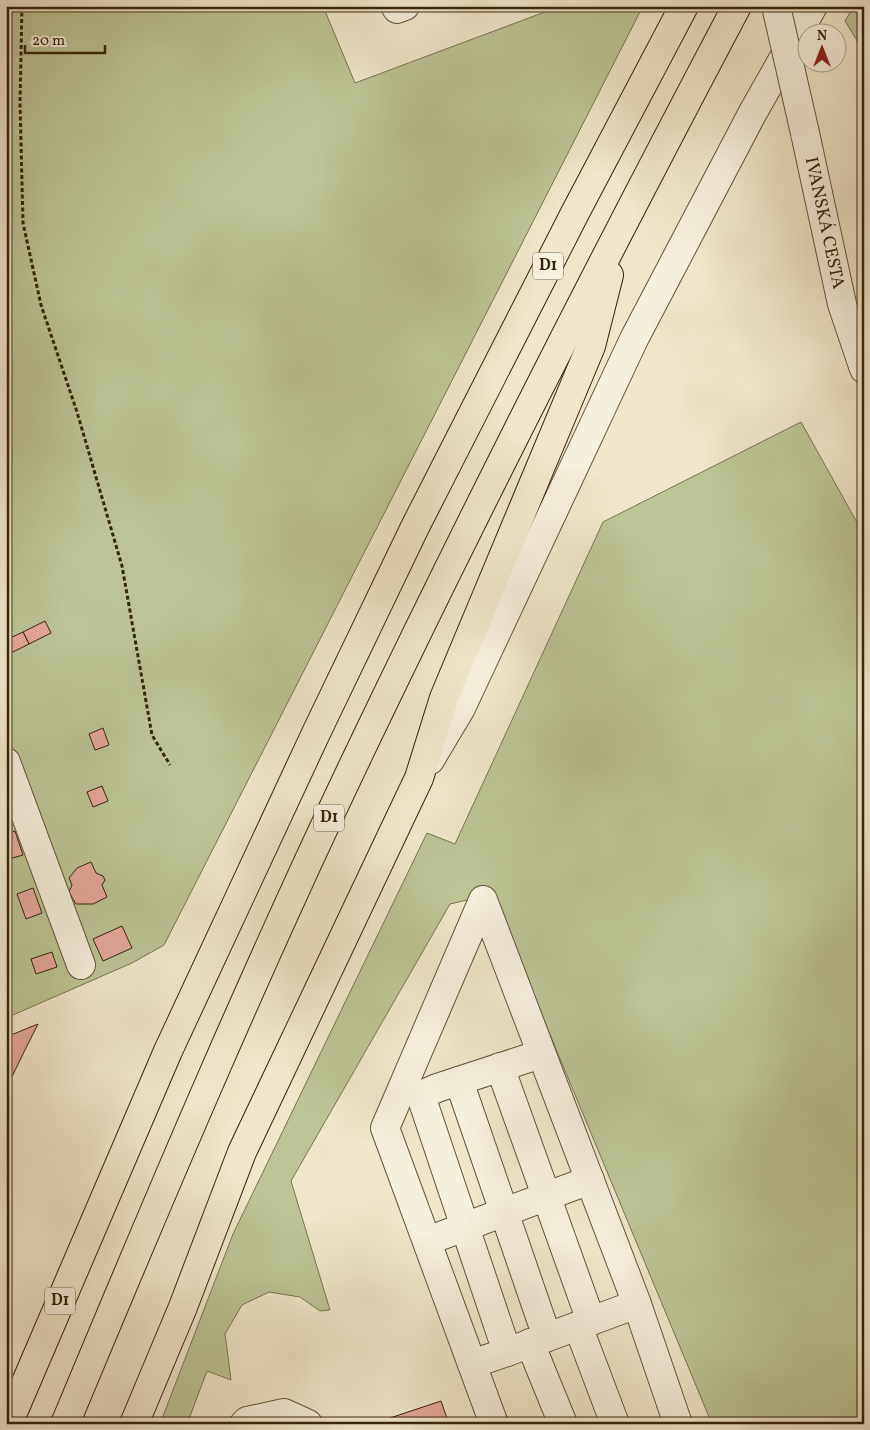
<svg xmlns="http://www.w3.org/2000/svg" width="870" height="1430" viewBox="0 0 870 1430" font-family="Vollkorn,serif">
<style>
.green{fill:#bcc495;stroke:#797450}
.building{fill:#e5a79c;stroke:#36240c}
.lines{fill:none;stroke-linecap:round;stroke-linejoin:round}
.minor-casing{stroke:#64543c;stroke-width:30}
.highway-casing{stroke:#36240c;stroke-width:30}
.path{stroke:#36240c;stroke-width:3;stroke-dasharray:4 2.5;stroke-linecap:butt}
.minor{stroke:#f5efdd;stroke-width:28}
.highway{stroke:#efe6cb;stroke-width:28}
.minor-bridge-casing{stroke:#64543c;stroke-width:30;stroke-linecap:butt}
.minor-bridge{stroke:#f5efdd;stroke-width:28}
.labels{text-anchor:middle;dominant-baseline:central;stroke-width:4.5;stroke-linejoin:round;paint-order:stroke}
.shield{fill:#f5efdd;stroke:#6f614b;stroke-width:1}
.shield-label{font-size:16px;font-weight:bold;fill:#36240c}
.street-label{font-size:18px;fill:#36240c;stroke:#f5efdd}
</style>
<rect width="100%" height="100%" fill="#efe6cb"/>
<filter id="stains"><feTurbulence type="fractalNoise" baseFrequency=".004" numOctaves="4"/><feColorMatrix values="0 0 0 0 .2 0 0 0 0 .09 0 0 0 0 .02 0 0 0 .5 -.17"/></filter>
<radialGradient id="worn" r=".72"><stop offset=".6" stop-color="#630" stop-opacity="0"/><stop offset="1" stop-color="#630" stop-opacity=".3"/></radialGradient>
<!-- green -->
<g class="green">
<polygon points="6,6 323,6 355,83 561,6 643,6 164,945 132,963 6,1018"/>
<polygon points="854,6 864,6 864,52 845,21"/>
<polygon points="801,422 864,535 864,1424 712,1424 546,1025 493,894 450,904 291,1181 330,1310 320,1311 300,1297 269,1292 242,1305 225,1334 231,1380 207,1371 187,1424 160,1424 233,1234 427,833 455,844 603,522"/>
</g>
<!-- building -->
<g class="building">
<polygon points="45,621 51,633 29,644 23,632"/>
<polygon points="23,632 29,644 11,653 6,640"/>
<polygon points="103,728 109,745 95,750 89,734"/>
<polygon points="102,786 108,801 93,807 87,792"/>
<polygon points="6,808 12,826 6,828"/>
<polygon points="15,831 23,855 9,859 12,864 6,865 6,834"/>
<polygon points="91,862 96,873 103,876 105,880 102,885 107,897 93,904 76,904 69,892 72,885 69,878 77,868"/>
<polygon points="33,888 42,913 26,919 17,894"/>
<polygon points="122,926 132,948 103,961 93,939"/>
<polygon points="52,952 57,967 36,974 31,959"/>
<polygon points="38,1024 23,1054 6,1089 6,1037"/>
<polygon points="441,1401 449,1424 385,1424 384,1420"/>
</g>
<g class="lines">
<defs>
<g id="minor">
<polyline points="395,6 397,9 405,6"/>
<polyline points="805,133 842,304 864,369"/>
<polyline points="430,760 461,708 634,339 752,114 813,6"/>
<polyline points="6,762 81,965"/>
<polyline points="500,1067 591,1321"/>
<polyline points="459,1081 547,1337"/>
<polyline points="427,1241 590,1180"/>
<polyline points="578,1326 615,1424"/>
<polyline points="530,1343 563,1424"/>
<polyline points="507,1352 637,1304"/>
<polyline points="472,1364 507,1352 422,1099 426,1093 437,1088 541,1054"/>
<polyline points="244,1424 247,1421 284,1413 308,1424"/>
<polyline points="494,1424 385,1128 483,900 637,1304 678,1424"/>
</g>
<g id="highway">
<polyline points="8,1424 168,1051 317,731 415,527 575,213 684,6"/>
<path d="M 65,1424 C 160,1196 256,968 363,745 C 482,496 608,250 737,6"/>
<polyline points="134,1424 183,1307 242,1152 419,778 444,698 591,346 609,275"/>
</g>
</defs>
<!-- minor casing -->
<use href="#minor" class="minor-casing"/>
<!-- highway casing -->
<use href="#highway" class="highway-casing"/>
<!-- path -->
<polyline class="path" points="22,6 20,103 23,223 41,305 77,412 122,566 152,735 170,765"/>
<!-- minor -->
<use href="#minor" class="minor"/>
<!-- highway -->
<use href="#highway" class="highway"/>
<defs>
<polyline id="minor-bridge" points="776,6 805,133"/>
</defs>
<!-- minor-bridge casing -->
<use href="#minor-bridge" class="minor-bridge-casing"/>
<!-- minor-bridge -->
<use href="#minor-bridge" class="minor-bridge"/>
</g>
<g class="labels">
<!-- shield labels -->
<g class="shield">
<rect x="533" y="252.5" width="30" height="27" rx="4"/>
<rect x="314" y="804.5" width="30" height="27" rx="4"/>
<rect x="45" y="1287.5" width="30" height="27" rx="4"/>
</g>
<g class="shield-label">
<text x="548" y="266">D1</text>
<text x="329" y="818">D1</text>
<text x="60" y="1301">D1</text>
</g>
<!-- street labels -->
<g class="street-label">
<text transform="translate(824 223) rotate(78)">IVANSKÁ CESTA</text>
</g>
</g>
<!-- margin -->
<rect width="870" height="1430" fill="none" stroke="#efe6cb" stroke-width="25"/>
<rect x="8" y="8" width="855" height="1415" fill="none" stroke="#36240c" stroke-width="2.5"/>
<rect x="12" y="12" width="845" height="1405" fill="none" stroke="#36240c"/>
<!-- north arrow -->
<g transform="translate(822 48)"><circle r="24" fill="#f5efdd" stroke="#a99e89"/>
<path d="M0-4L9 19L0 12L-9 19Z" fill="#8f2418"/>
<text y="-8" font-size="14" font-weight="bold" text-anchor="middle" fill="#36240c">N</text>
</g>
<!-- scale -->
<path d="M25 45v8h80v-8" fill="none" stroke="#36240c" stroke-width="2.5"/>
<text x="32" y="45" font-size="15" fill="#36240c" stroke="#f5efdd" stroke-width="4" paint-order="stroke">20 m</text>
<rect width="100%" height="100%" filter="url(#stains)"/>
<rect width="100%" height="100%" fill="url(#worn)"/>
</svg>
